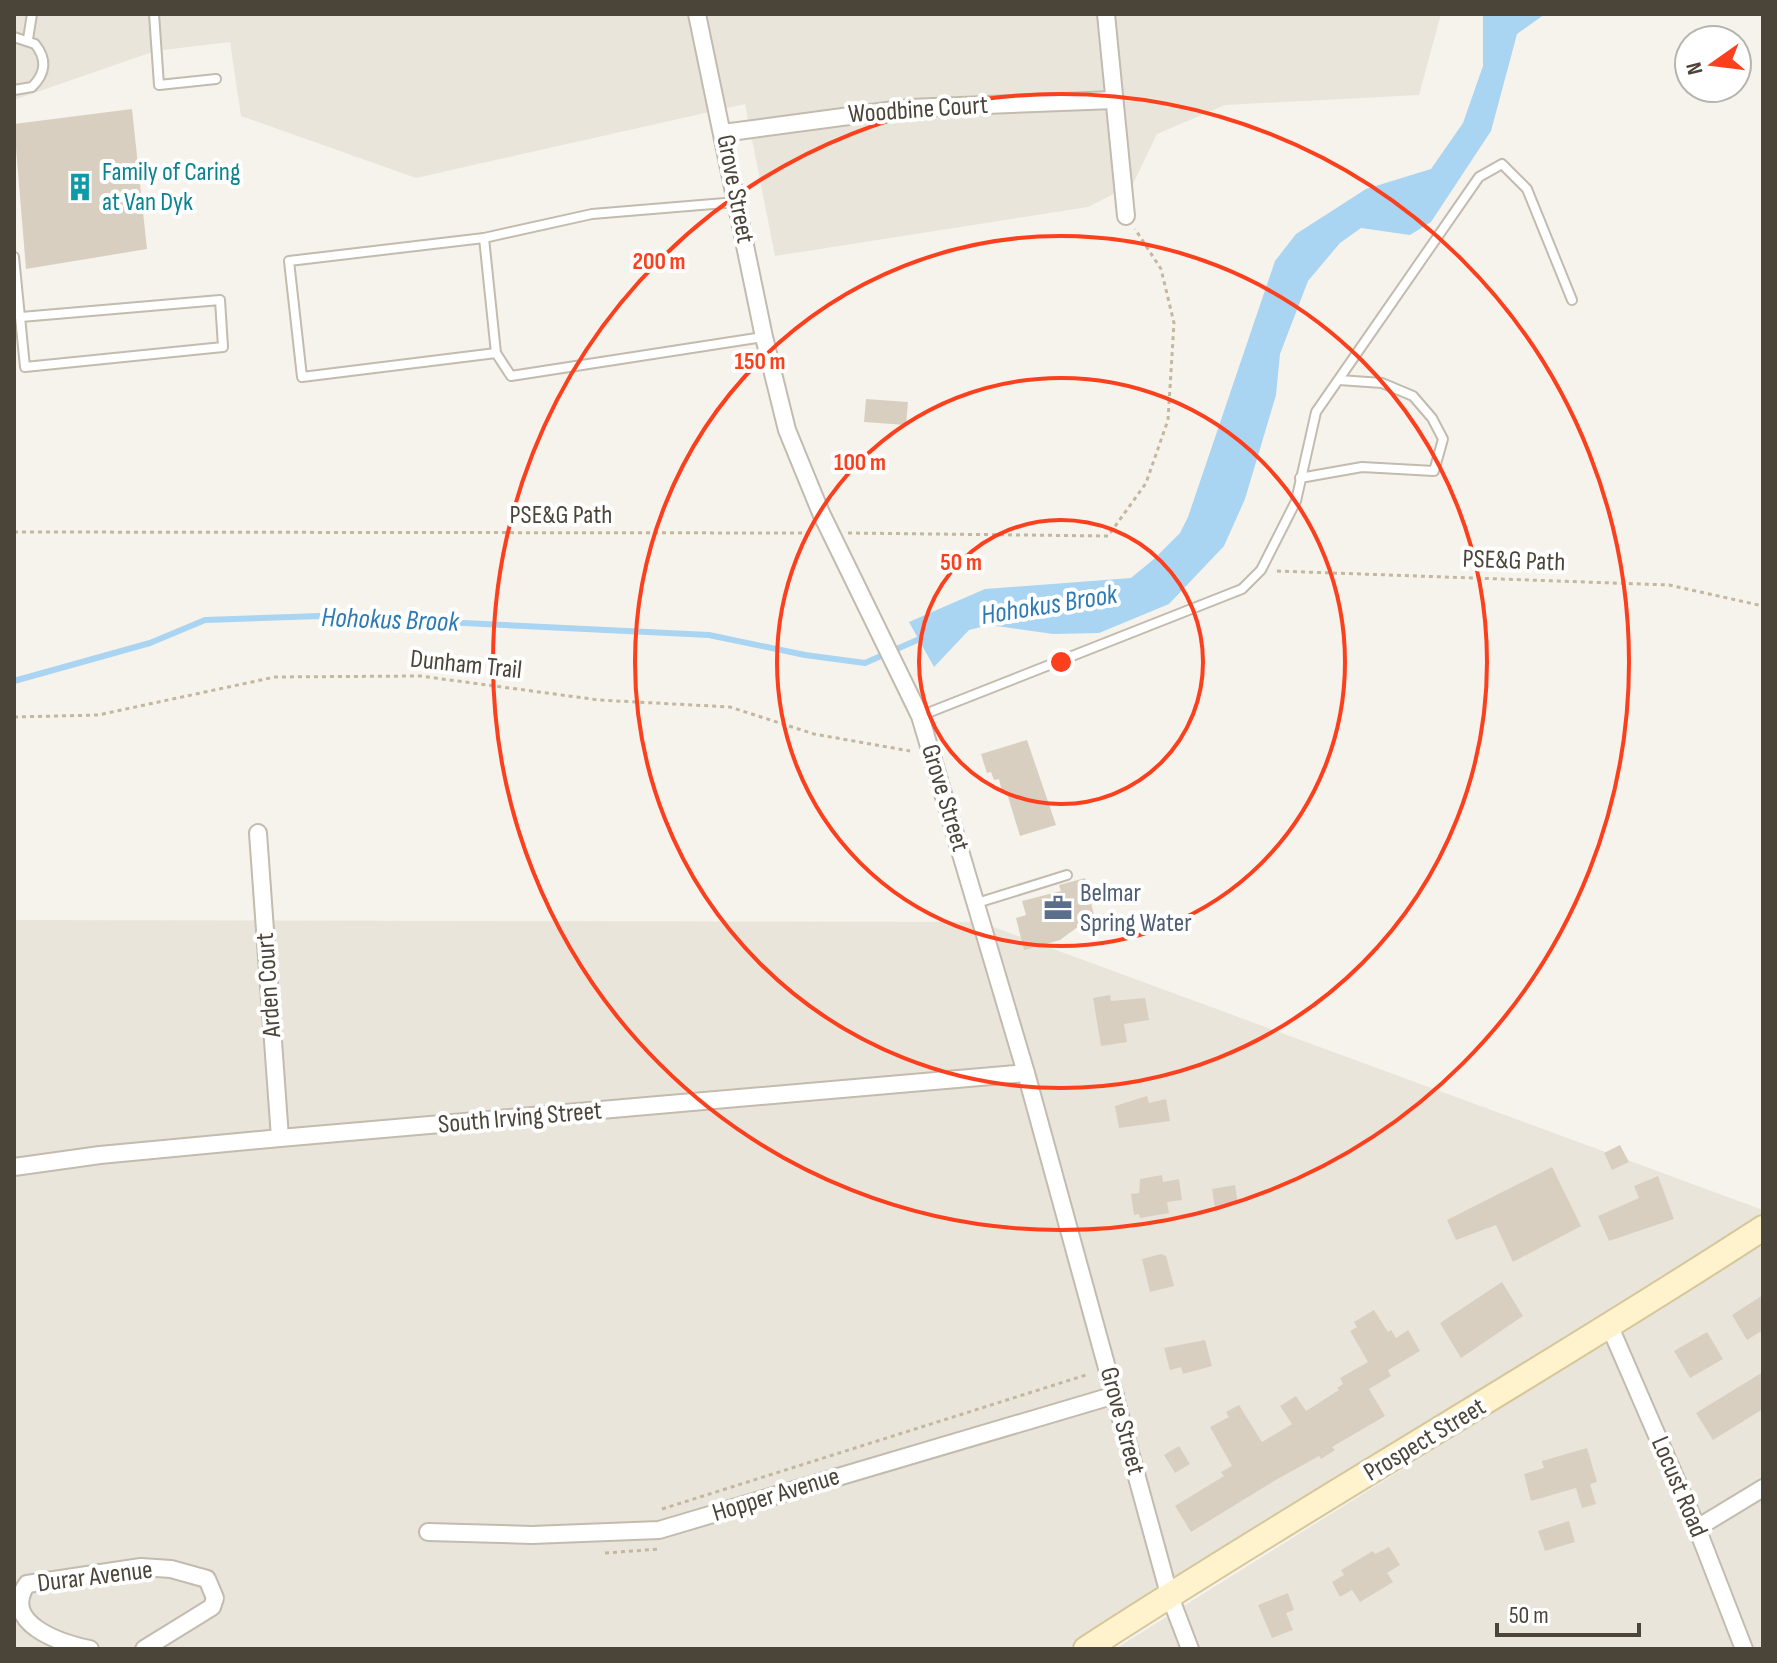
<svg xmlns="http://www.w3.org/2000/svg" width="1777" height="1663" viewBox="0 0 1777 1663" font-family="'Sofia Sans Condensed',sans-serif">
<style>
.residential{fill:#eae5da}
.water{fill:#a9d4f2}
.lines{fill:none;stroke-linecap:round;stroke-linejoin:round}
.stream{stroke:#a9d4f2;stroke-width:6}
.building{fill:#d8cfc1}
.lane-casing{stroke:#c2bbae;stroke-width:12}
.street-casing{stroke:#c2bbae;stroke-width:20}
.secondary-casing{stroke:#d6c79b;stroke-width:28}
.path{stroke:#c4b79f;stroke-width:3;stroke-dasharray:4 4;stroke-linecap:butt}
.lane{stroke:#fff;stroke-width:8}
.street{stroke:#fff;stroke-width:16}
.secondary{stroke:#fff3cd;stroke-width:24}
.ring{fill:none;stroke:#fc3f1d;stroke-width:4}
.labels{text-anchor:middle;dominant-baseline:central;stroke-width:8;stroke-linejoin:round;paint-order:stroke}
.street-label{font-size:26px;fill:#4b4439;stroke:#fff}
.culture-label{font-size:26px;fill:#0d838f;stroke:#fff;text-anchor:start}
.service-label{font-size:26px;fill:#4e5e75;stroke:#fff;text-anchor:start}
.water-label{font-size:28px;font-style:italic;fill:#2e7ab2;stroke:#fff}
.centre{fill:#fc3f1d;stroke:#fff;stroke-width:4}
.ring-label{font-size:24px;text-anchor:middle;font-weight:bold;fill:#fc3f1d;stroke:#fff;stroke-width:8;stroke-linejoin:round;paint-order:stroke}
</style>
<rect width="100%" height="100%" fill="#f6f3ec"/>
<!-- residential -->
<g class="residential">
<polygon points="14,14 1441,14 1419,95 1225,105 1157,134 1133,184 1088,207 775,256 745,104 416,178 241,116 230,42 155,51 14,100"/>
<polygon points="14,920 980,922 1763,1210 1763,1218 1657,1279 1082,1649 14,1649"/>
<polygon points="1763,1245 1763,1649 1115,1649 1671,1301"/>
</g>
<!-- water -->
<polygon class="water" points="1483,14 1545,14 1517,34 1491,131 1431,222 1410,235 1361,228 1340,243 1308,281 1280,354 1276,395 1245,499 1224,546 1169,604 1099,633 1053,634 989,625 969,630 934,667 909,622 985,589 1131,578 1154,559 1180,533 1188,517 1275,261 1296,234 1366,189 1431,169 1463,123 1483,66"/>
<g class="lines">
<!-- stream -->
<polyline class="stream" points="14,681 150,643 205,620 320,616 709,635 805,655 865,663 924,637"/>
</g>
<!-- building -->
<g class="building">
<polygon points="132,109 147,249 26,269 14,124"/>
<polygon points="866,399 908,402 906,425 864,422"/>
<polygon points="1027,740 1056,825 1020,836 1006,790 1002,792 999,779 994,780 991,772 987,773 981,754"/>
<polygon points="1085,878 1094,915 1060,940 1024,950 1016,918 1026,915 1022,901 1061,891 1059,885"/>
<polygon points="1110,995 1111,1001 1145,998 1149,1020 1124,1024 1127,1042 1101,1046 1093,998"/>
<polygon points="1147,1096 1149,1103 1166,1099 1170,1121 1119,1128 1115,1106"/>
<polygon points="1620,1145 1629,1162 1612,1170 1604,1153"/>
<polygon points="1552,1167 1581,1226 1513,1262 1496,1225 1456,1240 1447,1220"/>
<polygon points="1162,1175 1163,1182 1179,1179 1182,1200 1167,1202 1169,1213 1140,1218 1139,1214 1134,1215 1131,1194 1139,1193 1140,1179"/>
<polygon points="1658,1176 1674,1219 1609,1241 1598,1216 1639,1198 1634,1186"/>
<polygon points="1235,1185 1238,1204 1215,1208 1212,1189"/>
<polygon points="1161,1254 1166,1256 1174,1286 1150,1292 1142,1259"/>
<polygon points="1502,1282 1523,1316 1461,1358 1440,1323"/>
<polygon points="1763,1295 1763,1330 1747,1340 1732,1315"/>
<polygon points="1374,1310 1388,1332 1391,1330 1396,1338 1408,1330 1420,1351 1388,1370 1391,1376 1369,1389 1385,1416 1332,1447 1335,1450 1321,1459 1319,1456 1274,1481 1191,1532 1175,1506 1224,1476 1221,1472 1232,1466 1210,1427 1229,1417 1226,1412 1239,1405 1262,1442 1292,1424 1280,1406 1296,1396 1306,1411 1339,1390 1337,1388 1343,1384 1340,1378 1368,1362 1350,1331 1357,1327 1354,1322"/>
<polygon points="1707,1332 1723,1359 1690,1378 1674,1351"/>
<polygon points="1205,1340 1212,1366 1183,1374 1181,1367 1170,1370 1164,1348"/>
<polygon points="1763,1372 1763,1409 1713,1440 1696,1413"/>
<polygon points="1179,1446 1190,1464 1175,1473 1164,1455"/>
<polygon points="1587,1448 1597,1482 1590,1484 1596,1504 1582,1508 1576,1488 1531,1501 1524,1474 1544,1468 1542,1461"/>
<polygon points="1569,1521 1575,1542 1545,1551 1538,1531"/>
<polygon points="1389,1547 1400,1565 1387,1573 1393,1582 1360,1602 1352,1590 1340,1597 1332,1582 1344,1575 1341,1570 1373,1551 1375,1554"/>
<polygon points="1288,1593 1294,1610 1286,1613 1293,1630 1272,1638 1258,1605"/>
</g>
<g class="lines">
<defs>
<g id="lane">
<polyline points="154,14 159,85 216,79"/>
<path d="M 14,37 L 35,44 C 47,59 46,73 32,87 L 14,90"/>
<polyline points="28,39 32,14"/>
<polyline points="484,238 496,353 511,376 763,337"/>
<polyline points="14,257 25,367 223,347 220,300 21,317"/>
<polyline points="496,353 302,377 289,261 484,238 592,214 737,202"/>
<polyline points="1300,478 1362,467 1434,471 1443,439 1432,418 1413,396 1382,383 1339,380"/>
<polyline points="920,716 1242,589 1261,570 1296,501 1316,412 1479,177 1502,164 1527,189 1572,300"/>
<polyline points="977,903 1067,875"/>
</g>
<g id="street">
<polyline points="697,14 764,337 787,430 821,513 920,716 1026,1073 1169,1594 1190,1649"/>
<polyline points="1106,14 1126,216"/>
<polyline points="723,133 909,108 1114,100"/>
<polyline points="258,833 280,1138"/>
<polyline points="14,1167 100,1155 280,1138 1026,1073"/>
<polyline points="1610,1327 1697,1528 1744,1649"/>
<polyline points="1697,1528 1763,1488"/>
<polyline points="428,1532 532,1535 659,1530 1115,1395"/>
<path d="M 90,1649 C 60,1643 0,1623 27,1584 L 141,1567 L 171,1569 L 207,1579 L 215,1598 L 212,1607 L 144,1649"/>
</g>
<path id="secondary" d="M 1086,1649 C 1309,1504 1540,1373 1763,1228"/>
</defs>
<!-- lane casing -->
<use href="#lane" class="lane-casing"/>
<!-- street casing -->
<use href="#street" class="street-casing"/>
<!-- secondary casing -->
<use href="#secondary" class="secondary-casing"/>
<!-- path -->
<g class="path">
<polyline points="14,532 813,533"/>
<polyline points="848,533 1108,536 1146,483 1168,420 1174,323 1161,269 1135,229"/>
<polyline points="1277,571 1669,585 1763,606"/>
<polyline points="14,717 98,715 275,677 420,676 599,700 730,707 814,734 910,751"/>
<polyline points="662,1509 1089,1374"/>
<polyline points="605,1553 660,1549"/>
</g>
<!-- lane -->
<use href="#lane" class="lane"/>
<!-- street -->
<use href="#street" class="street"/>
<!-- secondary -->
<use href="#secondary" class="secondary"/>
</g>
<!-- distance rings -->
<g class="ring">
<circle cx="1061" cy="662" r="142"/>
<circle cx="1061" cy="662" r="284"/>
<circle cx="1061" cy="662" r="426"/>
<circle cx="1061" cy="662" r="568"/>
</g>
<!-- icons -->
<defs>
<symbol id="building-bare" viewBox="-9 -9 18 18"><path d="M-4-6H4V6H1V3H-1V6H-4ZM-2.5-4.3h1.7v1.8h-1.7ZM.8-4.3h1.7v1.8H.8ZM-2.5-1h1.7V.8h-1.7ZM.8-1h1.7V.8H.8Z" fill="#0f9aa8" stroke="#fff" stroke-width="2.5" paint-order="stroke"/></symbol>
<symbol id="office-bare" viewBox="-9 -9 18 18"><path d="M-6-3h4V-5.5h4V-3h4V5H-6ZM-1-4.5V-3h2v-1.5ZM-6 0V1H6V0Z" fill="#5c6f8a" stroke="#fff" stroke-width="2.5" paint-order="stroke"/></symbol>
</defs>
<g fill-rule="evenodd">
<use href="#building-bare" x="60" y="167" width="40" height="40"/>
<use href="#office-bare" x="1038" y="888" width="40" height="40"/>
</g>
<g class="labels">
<!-- street labels -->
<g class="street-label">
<text transform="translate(918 110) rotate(-4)">Woodbine Court</text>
<text transform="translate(735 189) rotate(79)">Grove Street</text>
<text x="561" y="515">PSE&amp;G Path</text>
<text transform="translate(1514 561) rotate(2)">PSE&amp;G Path</text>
<text transform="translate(466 665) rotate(6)">Dunham Trail</text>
<text transform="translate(945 798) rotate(73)">Grove Street</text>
<text transform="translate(269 985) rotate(-94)">Arden Court</text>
<text transform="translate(520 1118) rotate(-5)">South Irving Street</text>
<text transform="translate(1122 1421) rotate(75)">Grove Street</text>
<text transform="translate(1425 1440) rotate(-31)">Prospect Street</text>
<text transform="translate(1679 1487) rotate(67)">Locust Road</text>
<text transform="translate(776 1495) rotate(-17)">Hopper Avenue</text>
<text transform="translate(95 1577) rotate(-7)">Durar Avenue</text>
</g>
<!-- culture labels -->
<g class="culture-label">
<text x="102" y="172">Family of Caring<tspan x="102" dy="30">at Van Dyk</tspan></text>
</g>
<!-- service labels -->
<g class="service-label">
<text x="1080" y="893">Belmar<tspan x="1080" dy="30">Spring Water</tspan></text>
</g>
<!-- water labels -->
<g class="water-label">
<text transform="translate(1049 605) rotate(-9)">Hohokus Brook</text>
<text transform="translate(390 620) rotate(2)">Hohokus Brook</text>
</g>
</g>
<circle cx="1061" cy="662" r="12" class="centre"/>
<g class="ring-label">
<text x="659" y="269">200 m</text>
<text x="760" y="369">150 m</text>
<text x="860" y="470">100 m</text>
<text x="961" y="570">50 m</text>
</g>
<!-- border -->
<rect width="1777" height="1663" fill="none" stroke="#4b4439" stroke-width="32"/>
<!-- north arrow -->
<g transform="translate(1713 64) rotate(256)"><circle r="38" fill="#ffffff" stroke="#b7b4b0" stroke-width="2"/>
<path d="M0-6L14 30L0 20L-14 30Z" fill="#fc3f1d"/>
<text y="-12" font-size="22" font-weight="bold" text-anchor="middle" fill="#4b4439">N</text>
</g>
<!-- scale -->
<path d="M1497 1623v12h142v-12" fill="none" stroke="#4b4439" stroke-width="4"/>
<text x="1509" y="1623" font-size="24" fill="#4b4439" stroke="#ffffff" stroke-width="6" paint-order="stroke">50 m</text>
</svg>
